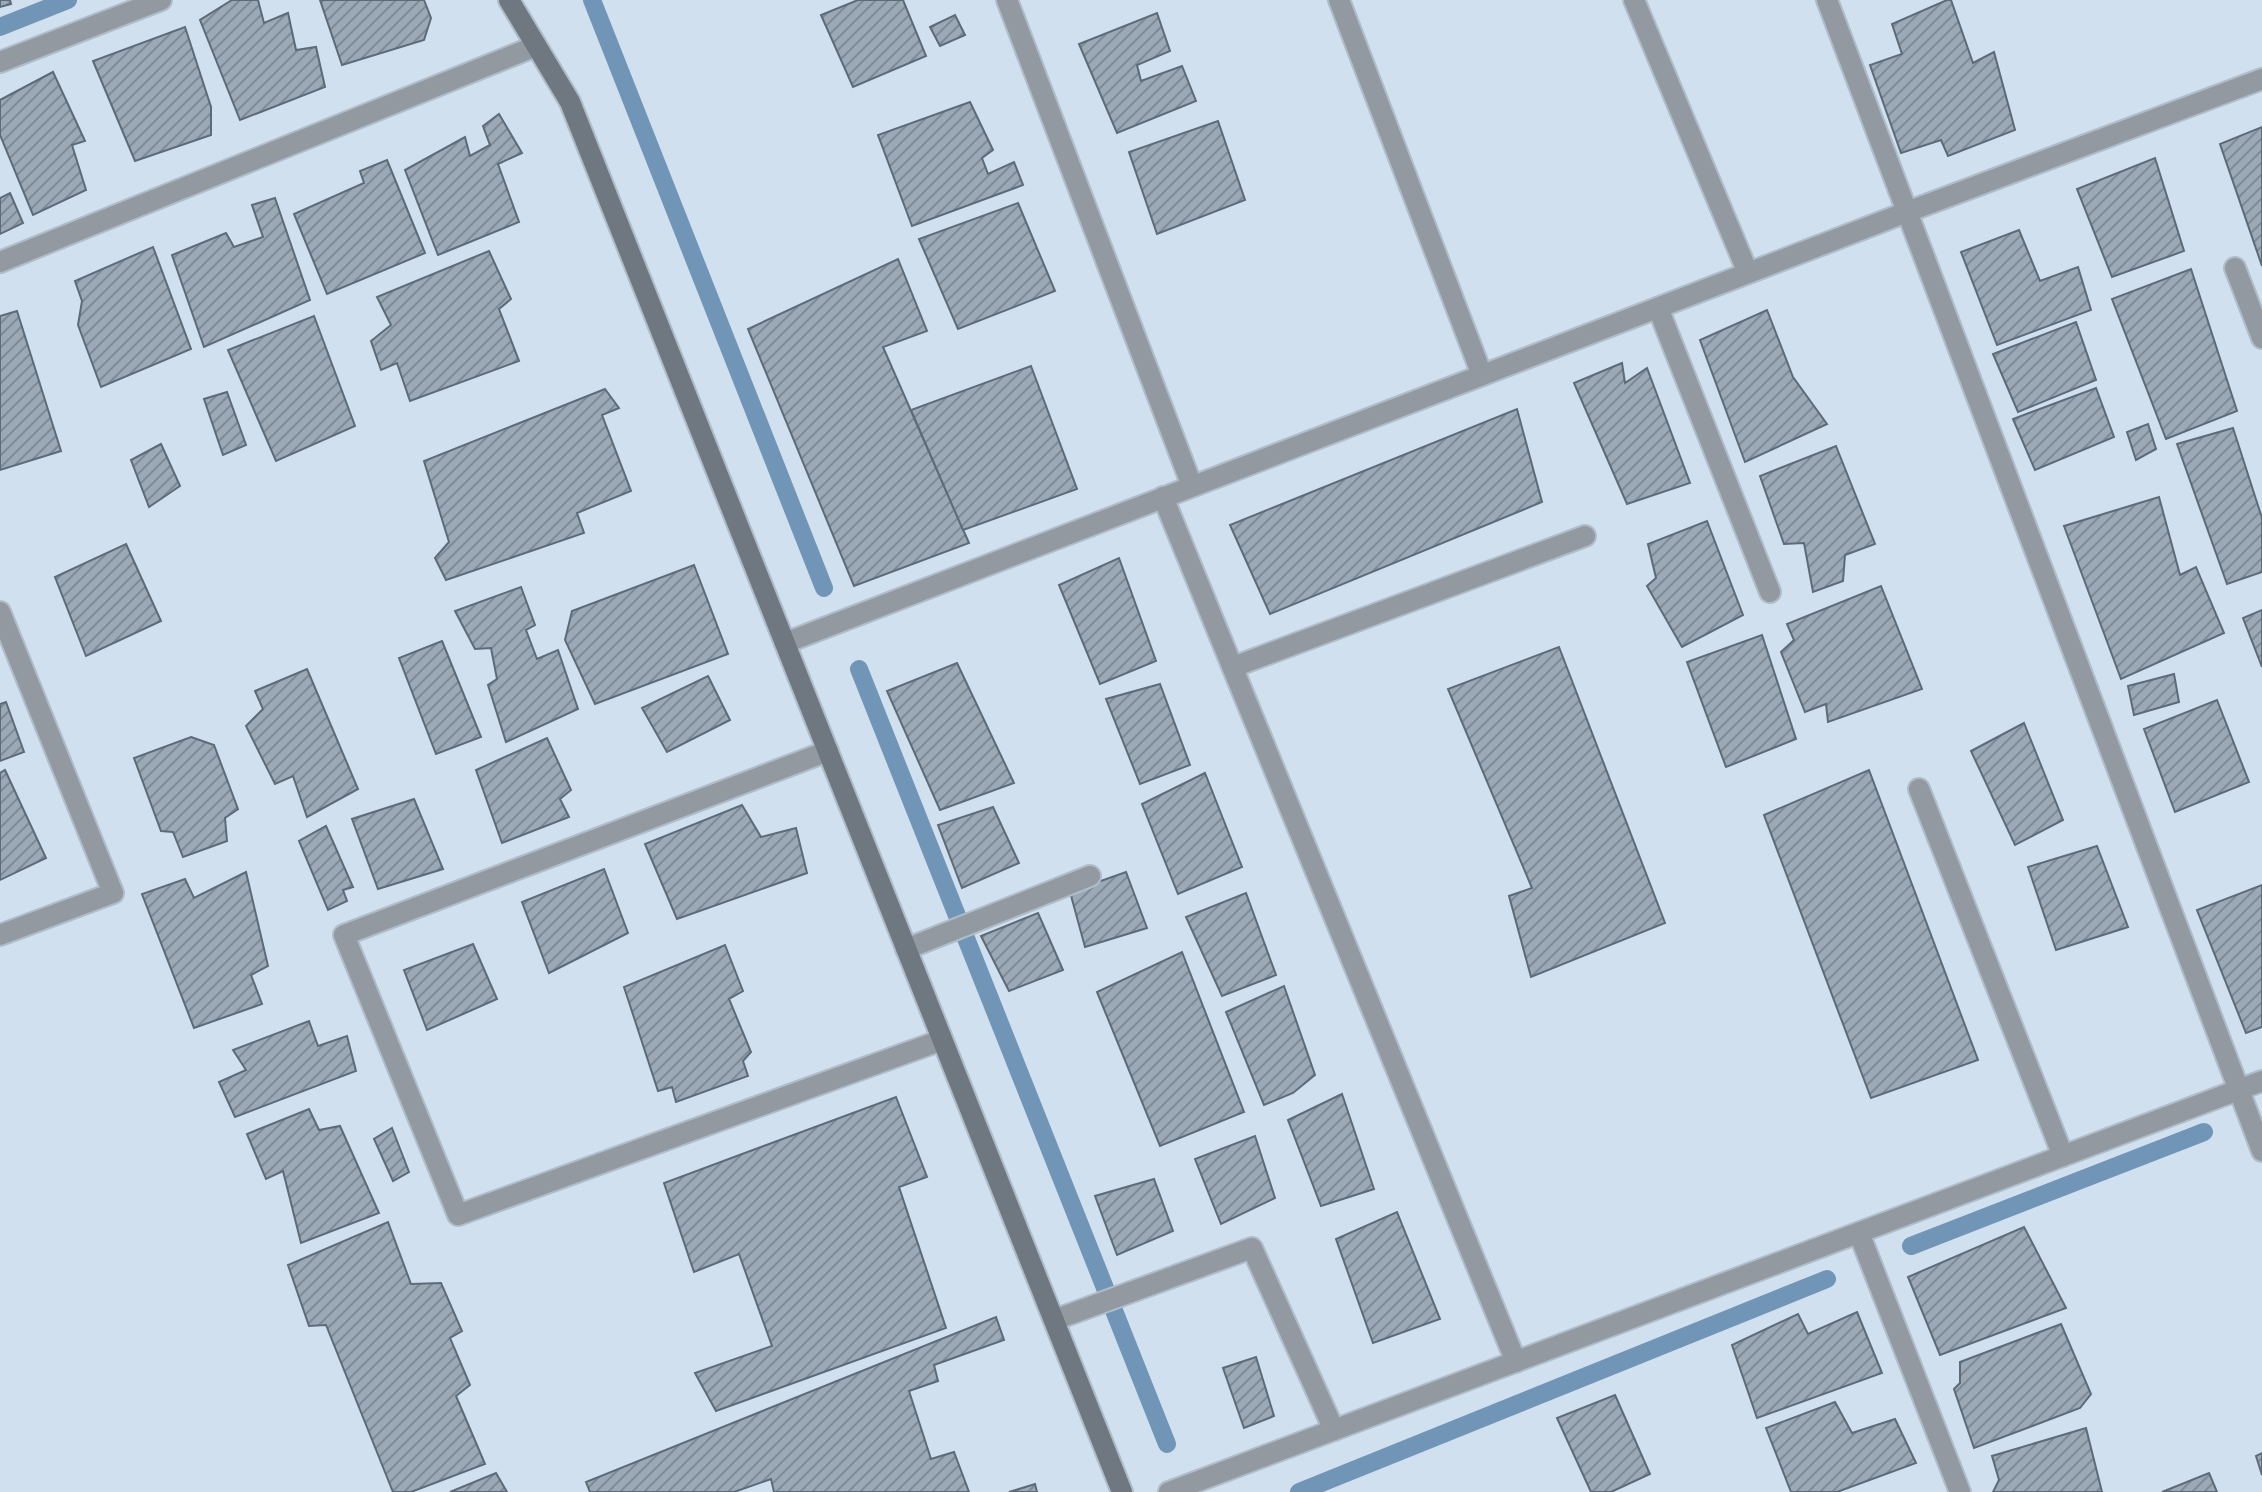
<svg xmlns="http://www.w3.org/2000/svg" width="2262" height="1492" viewBox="0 0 2262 1492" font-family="Figtree,sans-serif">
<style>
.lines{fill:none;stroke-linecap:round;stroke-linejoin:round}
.stream{stroke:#7195b7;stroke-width:18}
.building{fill:url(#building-hatch);stroke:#5d6b78;stroke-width:2}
.lane-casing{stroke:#afbcca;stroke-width:24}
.street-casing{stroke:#afbcca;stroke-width:24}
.secondary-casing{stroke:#afbcca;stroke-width:24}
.lane{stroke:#9399a0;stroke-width:20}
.street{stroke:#9399a0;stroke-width:20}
.secondary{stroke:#6f7881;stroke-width:20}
</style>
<defs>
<pattern id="building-hatch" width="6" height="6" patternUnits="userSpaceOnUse" patternTransform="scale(2)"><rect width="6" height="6" fill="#9ba9b7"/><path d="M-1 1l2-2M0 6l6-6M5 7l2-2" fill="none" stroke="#7e8a96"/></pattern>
</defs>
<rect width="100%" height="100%" fill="#d1e0ef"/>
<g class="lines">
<!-- stream -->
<g class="stream">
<polyline points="592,0 824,588"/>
<polyline points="0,27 68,0"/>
<polyline points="859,669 1167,1444"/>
<polyline points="1911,1246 2204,1132"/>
<polyline points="1299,1492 1827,1279"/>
</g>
</g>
<!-- building -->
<g class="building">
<polygon points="0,0 10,0 11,4 0,7"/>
<polygon points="232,0 258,0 264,23 288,13 296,50 316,47 325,87 240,120 200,20"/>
<polygon points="320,0 424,0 431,18 424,40 342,65"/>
<polygon points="858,0 903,0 926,56 853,87 821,15"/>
<polygon points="1947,0 1951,0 1973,63 1994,52 2015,130 1948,156 1941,140 1901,153 1870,65 1902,54 1892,24"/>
<polygon points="1157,13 1170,51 1137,65 1141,81 1182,66 1196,101 1117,133 1079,44"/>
<polygon points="955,15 965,35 940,46 930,27"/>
<polygon points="185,27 211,107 211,135 135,161 93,61"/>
<polygon points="53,72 85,141 72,145 86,190 33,215 0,135 0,100"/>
<polygon points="970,102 993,150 982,158 988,174 1014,162 1023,185 912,226 878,135"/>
<polygon points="499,114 522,153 498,164 519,222 438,255 405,170 465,137 470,156 490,145 483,126"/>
<polygon points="1218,121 1245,200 1157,234 1129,152"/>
<polygon points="2262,127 2262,266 2220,144"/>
<polygon points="2155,158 2184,251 2112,277 2077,189"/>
<polygon points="387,160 425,253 327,294 294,214 364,183 360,171"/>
<polygon points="10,193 23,223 0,234 0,198"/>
<polygon points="275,198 310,300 204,347 172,255 226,233 234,247 263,237 252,205"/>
<polygon points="1018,203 1055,291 958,329 919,239"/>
<polygon points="2019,230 2040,281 2078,267 2091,310 1997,345 1961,252"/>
<polygon points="153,247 191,349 101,387 78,325 82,301 75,281"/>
<polygon points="489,251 511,299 499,309 519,361 410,401 397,363 381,370 371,341 391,325 377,297"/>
<polygon points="898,259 927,331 883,347 969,543 854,586 748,329"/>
<polygon points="2191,269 2237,411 2166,439 2112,299"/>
<polygon points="1767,310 1793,377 1827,424 1745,462 1700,340"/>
<polygon points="17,311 61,451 0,470 0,316"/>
<polygon points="314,316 355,426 276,461 228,350"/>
<polygon points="2076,322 2096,380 2018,412 1993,354"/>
<polygon points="1622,363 1625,383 1647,368 1690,483 1627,504 1574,383"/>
<polygon points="1031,366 1077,489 963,530 911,410"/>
<polygon points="2096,388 2114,437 2035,470 2013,419"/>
<polygon points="605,389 619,408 602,415 631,491 577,513 584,533 446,580 435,558 449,542 424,461"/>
<polygon points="227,392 246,445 223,455 204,399"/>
<polygon points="1517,409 1542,502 1270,614 1230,525"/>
<polygon points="2148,424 2156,449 2136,460 2127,432"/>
<polygon points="2233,428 2262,518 2262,572 2227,584 2177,444"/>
<polygon points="161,444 180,486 149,507 131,460"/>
<polygon points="1836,446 1875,544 1845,555 1843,581 1813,592 1804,543 1784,544 1760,476"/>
<polygon points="2159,497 2180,575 2196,567 2224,633 2121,679 2064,526"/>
<polygon points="1707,521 1743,615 1682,647 1647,586 1656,578 1648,544"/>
<polygon points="126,544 161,621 86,656 55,577"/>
<polygon points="1119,558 1156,661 1100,684 1059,585"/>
<polygon points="694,565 728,654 595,704 565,640 572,611"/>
<polygon points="1881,586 1922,689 1828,722 1826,704 1805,712 1781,652 1794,640 1787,624"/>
<polygon points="521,587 535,625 526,630 537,659 558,650 578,709 506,742 488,685 497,679 491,648 475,649 455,611"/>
<polygon points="2262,610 2262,667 2243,618"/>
<polygon points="1762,635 1796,739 1726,767 1687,662"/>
<polygon points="442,641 481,737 436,754 399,658"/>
<polygon points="1559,647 1665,923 1531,977 1509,896 1532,888 1448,689"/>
<polygon points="957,663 1014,783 940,810 887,691"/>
<polygon points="307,669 358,789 307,817 293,776 275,784 246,726 263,709 255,691"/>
<polygon points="2174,674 2179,702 2134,715 2128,686"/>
<polygon points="708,676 730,720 667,752 642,708"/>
<polygon points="1160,684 1190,765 1140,784 1106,699"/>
<polygon points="2217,700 2249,782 2175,812 2144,729"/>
<polygon points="6,702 24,752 0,761 0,704"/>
<polygon points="2024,723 2063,820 2015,845 1971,751"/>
<polygon points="191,737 214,745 238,809 225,818 227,841 183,857 173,832 161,831 134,758"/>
<polygon points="547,738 571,790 560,799 569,817 502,843 476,770"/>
<polygon points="5,770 46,858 0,880 0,773"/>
<polygon points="1869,770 1978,1060 1871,1098 1764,815"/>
<polygon points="1205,773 1242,867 1178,894 1142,804"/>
<polygon points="414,799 443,869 378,889 352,819"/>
<polygon points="742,805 761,837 796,828 807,873 677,919 645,844"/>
<polygon points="993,807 1019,863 962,888 938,825"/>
<polygon points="326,826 353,887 343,890 347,901 328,910 299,841"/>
<polygon points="2097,846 2128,927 2056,950 2028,867"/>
<polygon points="604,869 628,933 549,973 522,902"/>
<polygon points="246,872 268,966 251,975 262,1004 194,1028 142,894 185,879 194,898"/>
<polygon points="1126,872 1147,928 1085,947 1070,892"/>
<polygon points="2262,885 2262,1027 2246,1033 2197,910"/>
<polygon points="1246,893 1276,975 1222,996 1186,917"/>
<polygon points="1038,913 1063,970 1009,991 981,936"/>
<polygon points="473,944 497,999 427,1030 404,970"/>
<polygon points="725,945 743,991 729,999 751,1052 743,1061 748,1076 676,1102 672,1087 658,1091 624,987"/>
<polygon points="1182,952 1244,1112 1160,1146 1097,992"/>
<polygon points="1284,986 1315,1075 1293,1093 1264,1105 1226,1012"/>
<polygon points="309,1021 318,1046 347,1036 356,1071 235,1117 219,1082 246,1070 233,1050"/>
<polygon points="1342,1094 1374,1189 1321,1206 1288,1120"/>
<polygon points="896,1097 927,1177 899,1187 946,1328 716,1411 695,1373 772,1346 739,1254 694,1272 664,1183"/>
<polygon points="309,1109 319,1130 340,1126 379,1213 301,1243 283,1171 266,1179 247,1134"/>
<polygon points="392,1128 409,1172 393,1181 374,1139"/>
<polygon points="1255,1136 1275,1198 1221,1224 1195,1159"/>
<polygon points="1154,1179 1173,1231 1117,1255 1095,1196"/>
<polygon points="1397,1212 1440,1319 1373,1343 1336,1239"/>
<polygon points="388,1222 411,1284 441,1283 462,1331 450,1338 470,1385 456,1396 485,1464 411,1492 393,1492 326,1325 309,1326 288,1265"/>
<polygon points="2024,1227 2066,1308 1940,1355 1908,1277"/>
<polygon points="1857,1312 1882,1373 1757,1418 1732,1345 1798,1314 1808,1334"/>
<polygon points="996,1317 1004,1340 934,1365 938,1381 909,1391 931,1459 954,1452 969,1492 774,1492 771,1479 734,1492 590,1492 586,1482"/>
<polygon points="2061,1324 2091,1394 2080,1408 1974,1448 1954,1389 1960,1383 1960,1362"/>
<polygon points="1256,1357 1274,1416 1244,1428 1223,1368"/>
<polygon points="1615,1395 1650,1474 1611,1492 1591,1492 1557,1418"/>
<polygon points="1835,1402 1852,1433 1895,1419 1916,1463 1837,1492 1791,1492 1766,1428"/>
<polygon points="2086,1428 2102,1492 1993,1492 1999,1480 1992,1456"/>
<polygon points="2262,1453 2262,1475 2256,1456"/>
<polygon points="496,1473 507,1492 450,1492"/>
<polygon points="2209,1473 2217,1492 2162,1492"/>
<polygon points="1035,1484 1037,1492 1009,1492"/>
</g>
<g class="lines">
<defs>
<g id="lane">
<polyline points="906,949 1090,876"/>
<polyline points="1054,1320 1252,1248 1334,1430"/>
</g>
<g id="street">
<polyline points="1007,0 1192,486"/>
<polyline points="1339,0 1482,375"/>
<polyline points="1634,0 1748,273"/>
<polyline points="1827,0 2262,1151"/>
<polyline points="0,62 161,0"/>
<polyline points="0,262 536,46"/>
<polyline points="2235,268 2262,338"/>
<polyline points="1658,308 1770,592"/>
<polyline points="1163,497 1516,1362"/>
<polyline points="0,612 113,893 0,935"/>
<polyline points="785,643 1907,212 2262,79"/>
<polyline points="1233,667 1585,536"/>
<polyline points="828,751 344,935 458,1215 942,1040"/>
<polyline points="1919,789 2063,1156"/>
<polyline points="1859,1233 1960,1492"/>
<polyline points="1169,1492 2262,1081"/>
</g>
<polyline id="secondary" points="509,0 570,102 1122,1492"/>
</defs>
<!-- lane casing -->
<use href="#lane" class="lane-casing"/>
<!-- street casing -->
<use href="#street" class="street-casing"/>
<!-- secondary casing -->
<use href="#secondary" class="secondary-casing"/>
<!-- lane -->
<use href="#lane" class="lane"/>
<!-- street -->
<use href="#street" class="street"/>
<!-- secondary -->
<use href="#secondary" class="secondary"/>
</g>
</svg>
